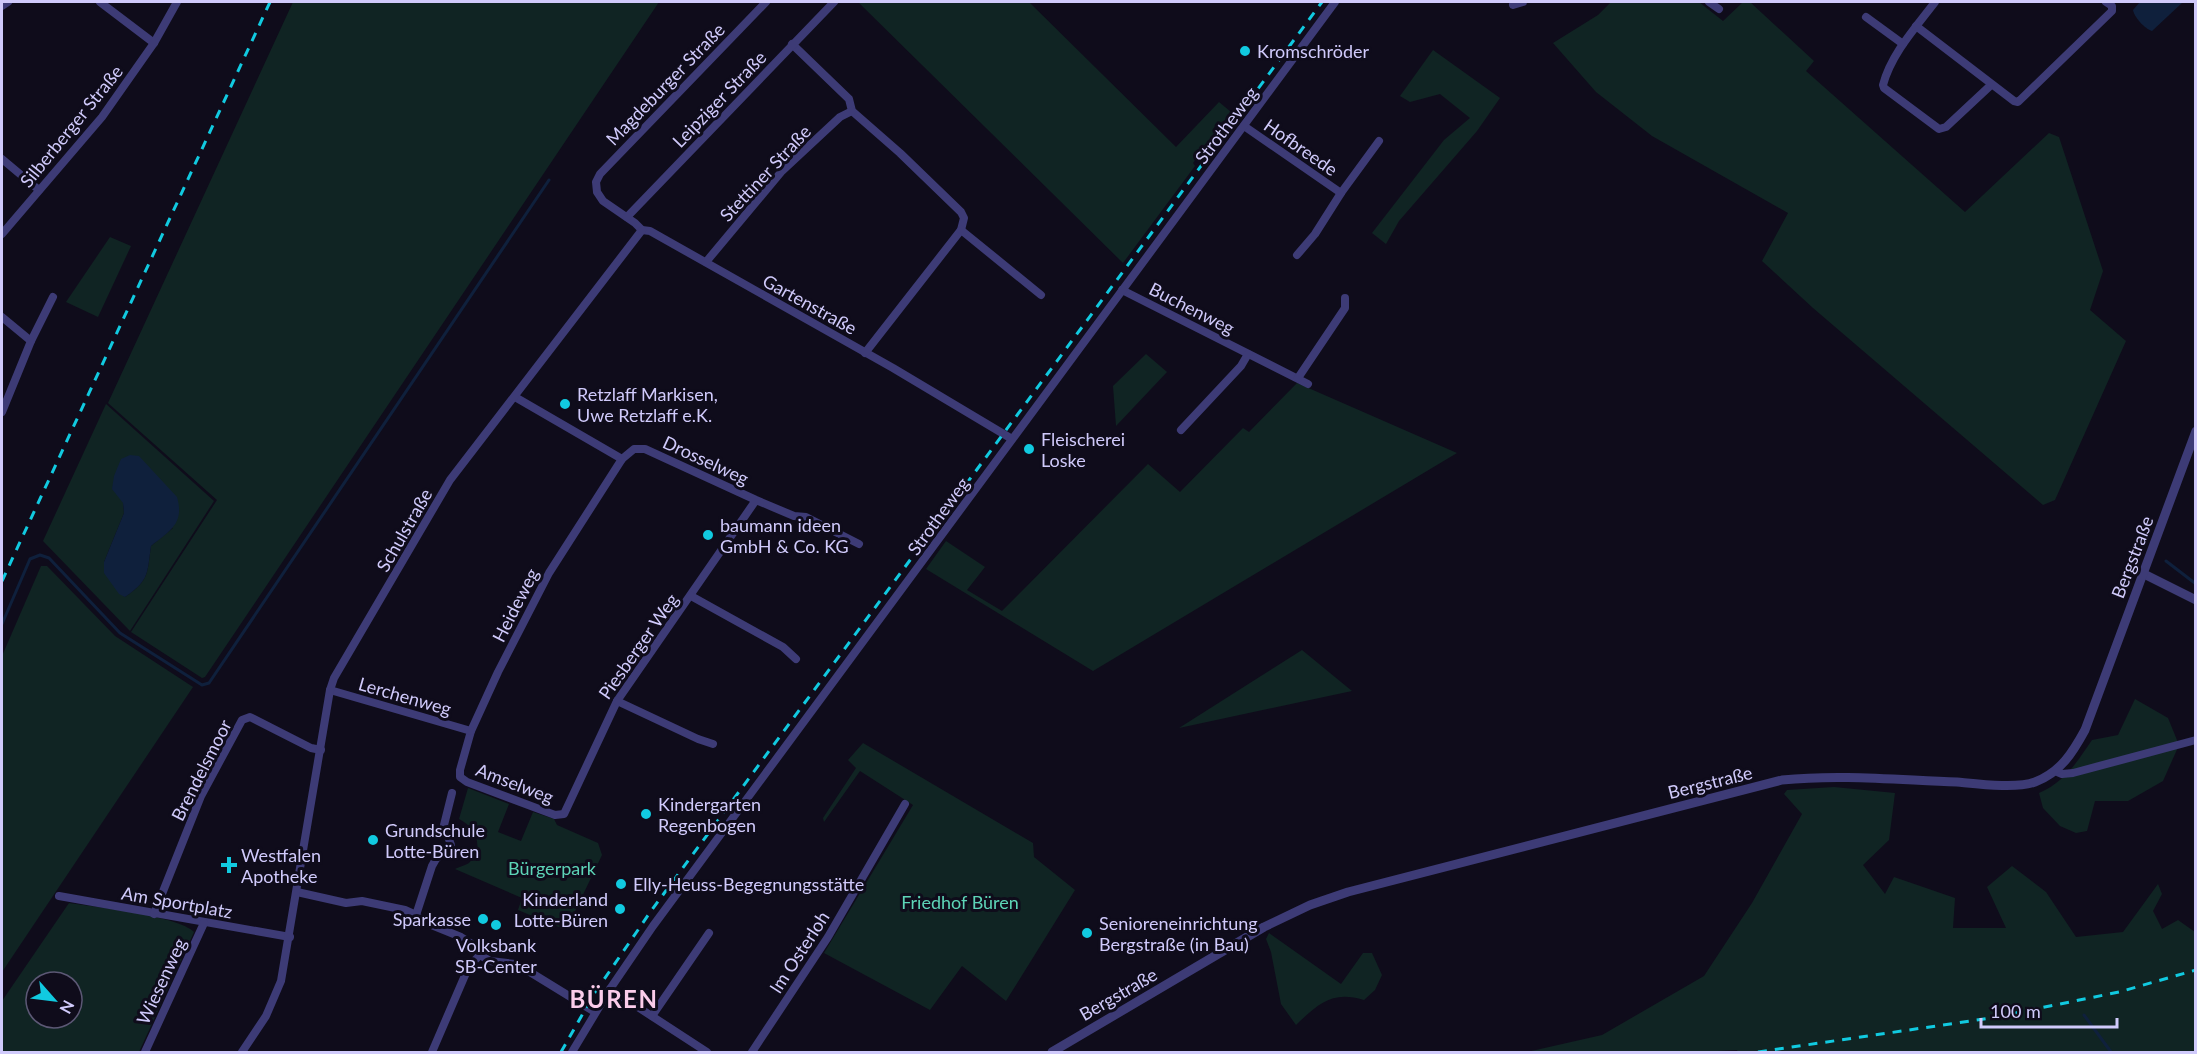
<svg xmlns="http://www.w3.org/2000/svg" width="2197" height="1054" viewBox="0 0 2197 1054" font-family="Lato,sans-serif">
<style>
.green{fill:#102423;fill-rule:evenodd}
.water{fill:#0f203c}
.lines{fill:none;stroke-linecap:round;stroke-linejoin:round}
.stream{stroke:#0f203c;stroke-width:3}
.minor{stroke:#3d3b76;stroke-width:8}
.tertiary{stroke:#3d3b76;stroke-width:9}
.rail{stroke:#11cae0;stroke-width:3;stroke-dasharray:9 8;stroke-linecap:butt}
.poi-dot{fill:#11cae0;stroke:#0f0c1b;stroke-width:2}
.labels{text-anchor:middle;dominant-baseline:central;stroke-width:6;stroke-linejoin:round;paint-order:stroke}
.poi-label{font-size:18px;fill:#d0cafb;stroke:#0f0c1b;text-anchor:start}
.street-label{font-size:18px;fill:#d0cafb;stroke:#0f0c1b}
.park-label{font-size:18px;fill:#5dd4b7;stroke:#0f0c1b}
.district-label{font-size:24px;font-weight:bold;letter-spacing:1.5px;fill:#fbccea;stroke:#0f0c1b}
</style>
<rect width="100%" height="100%" fill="#0f0c1b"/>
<!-- green -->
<g class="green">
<polygon points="293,2 659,2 205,677 202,678 131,632 217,500 108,403"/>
<polygon points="858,2 1029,2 1176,147 1219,102 1231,112 1193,163 1195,166 1123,263"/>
<polygon points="1611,2 1699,2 1723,21 1743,2 1750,2 1814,61 1806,71 1965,212 2049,133 2059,137 2103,271 2090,310 2126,341 2055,500 2043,505 1813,308 1762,261 1788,213 1652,136 1596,92 1553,43 1598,15"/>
<polygon points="1433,50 1500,98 1477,131 1399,221 1386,244 1372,233 1444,140 1470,118 1440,94 1410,102 1400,96"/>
<polygon points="110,237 131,246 98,317 66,302"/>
<polygon points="1146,354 1167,372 1116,426 1113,386"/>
<polygon points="1297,383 1457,453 1093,671 926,569 946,541 985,567 967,590 1002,611 1148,464 1180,492 1243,428 1249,432"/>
<path d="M 106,404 L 214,501 L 130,631 L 43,541 ZM 123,503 L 173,528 L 151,546 C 147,573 150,580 125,597 L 104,562 L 124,513 Z"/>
<polygon points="41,566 47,566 115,636 193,687 2,972 2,656"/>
<polygon points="1302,650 1352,691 1179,728"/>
<path d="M 2135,699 L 2168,718 L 2179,745 L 2163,781 L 2128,801 L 2095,801 L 2087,831 L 2076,833 L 2060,826 L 2043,808 L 2039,793 C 2066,781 2076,763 2092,740 L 2118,735 Z"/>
<polygon points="863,743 1033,843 1034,857 1075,890 1006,1001 962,966 930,1010 824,953 913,805 860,771 824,822 823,818 856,768 848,760"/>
<polygon points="1834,787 1895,793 1889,840 1863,865 1885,894 1894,877 1955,898 1953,928 2006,928 1987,887 2012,866 2046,892 2076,937 2123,932 2158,884 2162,894 2153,911 2162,929 2178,920 2195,932 2195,1052 1738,1052 1737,1050 1699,1052 1527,1052 1602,1035 1704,976 1752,903 1802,814 1784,794 1787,790"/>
<path d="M 468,788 L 509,804 L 498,832 L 521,841 L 533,812 L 554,819 L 557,825 L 598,843 L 602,855 L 566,930 L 518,910 L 522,898 L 455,869 C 459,867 466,865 469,863 C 485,848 476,827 459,819 Z"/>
<path d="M 69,903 C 95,907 179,916 194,932 L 139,1052 L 2,1052 L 2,1001 ZM 36,982 L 72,982 L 72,1018 L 36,1018 Z"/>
<path d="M 1269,933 L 1341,984 L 1363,953 L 1372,953 L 1382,975 L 1375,990 L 1364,1000 C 1332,990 1318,1004 1296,1025 L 1281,1004 L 1271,952 L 1266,939 Z"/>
</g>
<!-- water -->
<g class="water">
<path d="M 2140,2 L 2183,2 L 2152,31 C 2145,29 2134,17 2133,10 Z"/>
<path d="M 130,455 L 139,456 L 177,497 C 185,524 169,531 151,546 C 147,573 150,580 125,597 L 119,594 L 104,573 L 104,562 L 124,513 L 123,503 L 112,489 L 114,476 L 121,459 Z"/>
</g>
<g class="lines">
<!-- stream -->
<g class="stream">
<polyline points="2166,561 2196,584"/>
<polyline points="2,624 30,559 40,555 49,558 120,633 202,685 209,683 549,180"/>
<polyline points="2084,1015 2111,1052"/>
</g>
<!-- minor -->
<g class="minor">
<polyline points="100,2 154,43"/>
<polyline points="766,2 600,174 596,182 597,192 603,201 635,223 642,230 650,231 893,368 1012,439"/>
<polyline points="1709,2 1719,9"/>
<path d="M 1935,2 C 1916,27 1891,54 1883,85 L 1884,88 L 1939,129 L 1946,127 L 1991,85"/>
<polyline points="1513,5 1523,2"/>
<polyline points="2,6 8,2"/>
<polyline points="1866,17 1903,44"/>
<polyline points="1916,26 2014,101 2018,102 2112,11 2112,6 2106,2"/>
<polyline points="792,44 849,99 852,111 900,153 961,212 964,218 961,230 865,353"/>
<polyline points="1244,126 1341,193"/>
<polyline points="2,159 39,190"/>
<polyline points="627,217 834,2"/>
<polyline points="961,230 1041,295"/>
<polyline points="2,234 102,117 154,43 177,2"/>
<polyline points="1297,255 1315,234 1341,193 1379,141"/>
<polyline points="706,262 782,171 840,117 852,111"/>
<polyline points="1122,290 1308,384"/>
<polyline points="2,317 31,341"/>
<polyline points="1298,378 1345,308 1345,298"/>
<polyline points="515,397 622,459"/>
<polyline points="2,412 31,341 53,297"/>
<polyline points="1181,430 1241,366 1248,354"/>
<polyline points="756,500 617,701 564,814 555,815 467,782 460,777 460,770 471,731 498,672 549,573 622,459 634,449 645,449 756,500 794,516 806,517 859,544"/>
<polyline points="691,596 783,647 796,659"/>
<polyline points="330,690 471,731"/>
<polyline points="617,701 698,739 713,744"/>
<polyline points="2055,771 2062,774 2073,773 2196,740"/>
<polyline points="297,892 346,903 362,901 405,910 416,915 424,922 461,937 472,944 480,955 490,961 515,964 525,969 595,1012"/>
<polyline points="59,896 290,937"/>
<polyline points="154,914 201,796 242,720 250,717 311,748 321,750"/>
<polyline points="416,915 432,866 436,859 451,845 444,825 452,793"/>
<polyline points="610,989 707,1052"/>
<polyline points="652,1016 709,933"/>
<polyline points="145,1052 204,923"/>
<polyline points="242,1052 266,1016 281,981 330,690 334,678 450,480 642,230"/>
<polyline points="432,1052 469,966 480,955"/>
<polyline points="572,1052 610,989 653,926 1335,2"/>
<polyline points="752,1052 828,937 905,804"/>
</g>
<!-- tertiary -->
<g class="tertiary">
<polyline points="2144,574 2196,600"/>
<path d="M 1052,1052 L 1264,927 L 1310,905 L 1348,892 L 1782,780 C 1840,774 1899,780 1957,782 C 1978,784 2017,789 2035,782 C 2061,772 2073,752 2085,730 L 2196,431"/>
</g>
<!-- rail -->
<g class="rail">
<polyline points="2,581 270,2"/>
<polyline points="561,1052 594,994 651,911 1322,2"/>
<polyline points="1758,1052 1991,1018 2119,992 2196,970"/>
</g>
</g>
<!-- markers -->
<g class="poi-dot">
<circle cx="1245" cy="51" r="6"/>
<circle cx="565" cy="404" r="6"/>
<circle cx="1029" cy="449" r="6"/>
<circle cx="708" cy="535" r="6"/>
<circle cx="646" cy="814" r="6"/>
<circle cx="373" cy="840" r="6"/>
<path d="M226 856h6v6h6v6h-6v6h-6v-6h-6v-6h6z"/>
<circle cx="621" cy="884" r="6"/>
<circle cx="620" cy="909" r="6"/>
<circle cx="483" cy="919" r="6"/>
<circle cx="496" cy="925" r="6"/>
<circle cx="1087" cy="933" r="6"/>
</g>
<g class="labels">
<!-- poi labels -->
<g class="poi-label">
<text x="1257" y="51">Kromschröder</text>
<text x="577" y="394">Retzlaff Markisen,<tspan x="577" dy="21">Uwe Retzlaff e.K.</tspan></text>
<text x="1041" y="439">Fleischerei<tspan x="1041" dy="21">Loske</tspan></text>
<text x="720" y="525">baumann ideen<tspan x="720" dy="21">GmbH &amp; Co. KG</tspan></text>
<text x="658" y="804">Kindergarten<tspan x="658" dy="21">Regenbogen</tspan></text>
<text x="385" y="830">Grundschule<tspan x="385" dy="21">Lotte-Büren</tspan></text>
<text x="241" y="855">Westfalen<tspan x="241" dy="21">Apotheke</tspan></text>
<text x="633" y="884">Elly-Heuss-Begegnungsstätte</text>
<text x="608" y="899" text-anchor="end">Kinderland<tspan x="608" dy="21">Lotte-Büren</tspan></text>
<text x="471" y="919" text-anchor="end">Sparkasse</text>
<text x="1099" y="923">Senioreneinrichtung<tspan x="1099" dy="21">Bergstraße (in Bau)</tspan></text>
<text x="496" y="945" text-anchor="middle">Volksbank<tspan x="496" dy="21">SB-Center</tspan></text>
</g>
<!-- street labels -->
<g class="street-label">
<text transform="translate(665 84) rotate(-46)">Magdeburger Straße</text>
<text transform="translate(719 99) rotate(-46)">Leipziger Straße</text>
<text transform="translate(1226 125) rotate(-53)">Strotheweg</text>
<text transform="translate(71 126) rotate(-51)">Silberberger Straße</text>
<text transform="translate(1301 147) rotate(35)">Hofbreede</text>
<text transform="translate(765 173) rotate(-47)">Stettiner Straße</text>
<text transform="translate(810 304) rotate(29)">Gartenstraße</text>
<text transform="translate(1192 308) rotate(27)">Buchenweg</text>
<text transform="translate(706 460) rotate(25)">Drosselweg</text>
<text transform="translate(938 516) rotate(-54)">Strotheweg</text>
<text transform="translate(404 530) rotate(-60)">Schulstraße</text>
<text transform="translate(2132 557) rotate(-69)">Bergstraße</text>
<text transform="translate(515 605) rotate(-63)">Heideweg</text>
<text transform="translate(638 646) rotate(-55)">Piesberger Weg</text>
<text transform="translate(405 696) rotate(16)">Lerchenweg</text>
<text transform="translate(201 770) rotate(-63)">Brendelsmoor</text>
<text transform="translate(1710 782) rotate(-14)">Bergstraße</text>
<text transform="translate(515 783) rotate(21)">Amselweg</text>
<text transform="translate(177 902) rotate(10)">Am Sportplatz</text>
<text transform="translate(799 952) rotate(-57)">Im Osterloh</text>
<text transform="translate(161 981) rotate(-65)">Wiesenweg</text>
<text transform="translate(1118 994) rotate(-30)">Bergstraße</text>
</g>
<!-- park labels -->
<g class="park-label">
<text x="552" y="868">Bürgerpark</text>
<text x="960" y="902">Friedhof Büren</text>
</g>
<!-- district labels -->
<g class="district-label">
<text x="614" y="998">BÜREN</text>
</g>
</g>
<!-- border -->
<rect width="2197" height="1054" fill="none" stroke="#d0cafb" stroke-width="6"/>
<!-- north arrow -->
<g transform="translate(54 1000) rotate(118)"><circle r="28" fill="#0f0c1b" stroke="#5c5875" stroke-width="1.5"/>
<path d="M0-4.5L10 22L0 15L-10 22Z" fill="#11cae0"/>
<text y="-9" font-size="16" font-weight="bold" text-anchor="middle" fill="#d0cafb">N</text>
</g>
<!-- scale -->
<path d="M1981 1018v9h136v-9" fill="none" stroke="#d0cafb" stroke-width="3"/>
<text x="1990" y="1018" font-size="18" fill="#d0cafb" stroke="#0f0c1b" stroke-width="4.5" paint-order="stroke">100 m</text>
</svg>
